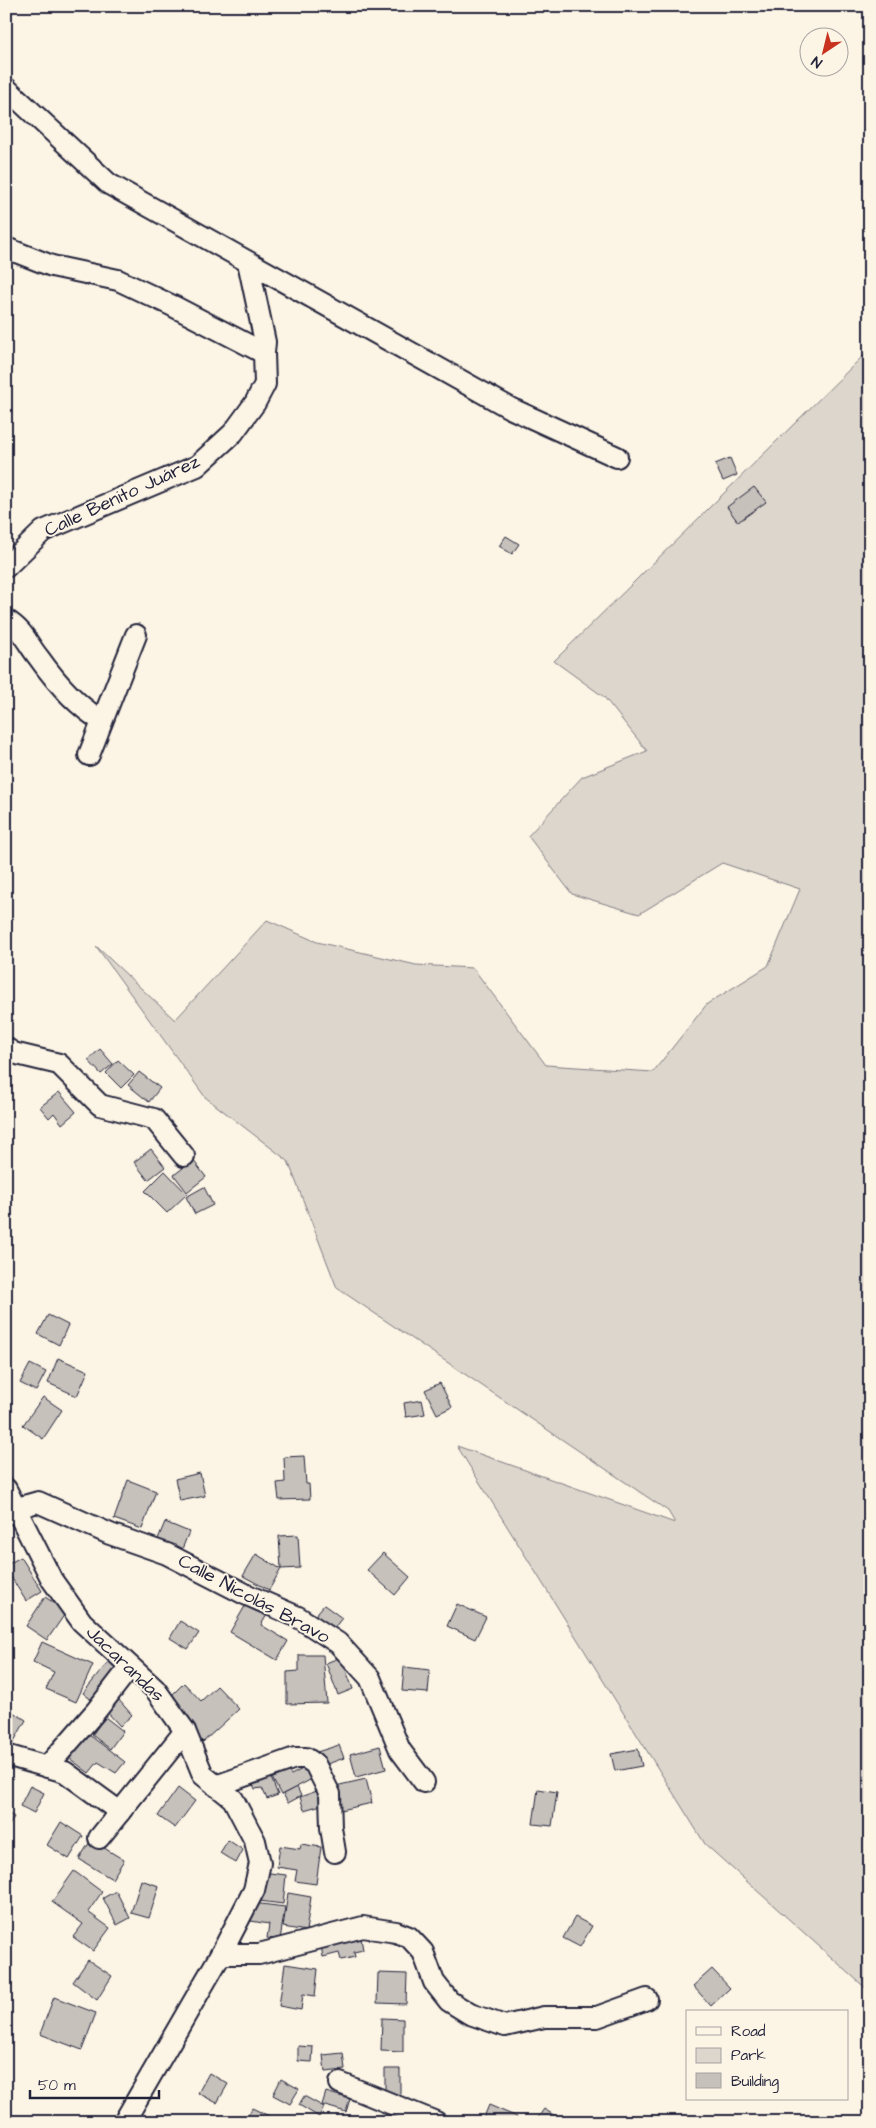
<svg xmlns="http://www.w3.org/2000/svg" width="876" height="2128" viewBox="0 0 876 2128" font-family="'Architects Daughter',sans-serif">
<style>
.green{fill:#dcd6cc;stroke:#7f7c84}
.building{fill:#c6c1bb;stroke:#22223b}
.lines{fill:none;stroke-linecap:round;stroke-linejoin:round}
.street-casing{stroke:#22223b;stroke-width:24}
.street{stroke:#fcf5e5;stroke-width:20}
.labels{text-anchor:middle;dominant-baseline:central;stroke-width:4;stroke-linejoin:round;paint-order:stroke}
.street-label{font-size:19px;fill:#22223b;stroke:#fcf5e5}
</style>
<rect width="100%" height="100%" fill="#fcf5e5"/>
<filter id="ink" filterUnits="userSpaceOnUse"><feTurbulence type="fractalNoise" baseFrequency=".02" numOctaves="2"/><feDisplacementMap in="SourceGraphic" scale="10" xChannelSelector="R" yChannelSelector="G"/><feConvolveMatrix kernelMatrix="1 2 1 2 8 2 1 2 1" color-interpolation-filters="sRGB"/></filter>
<g filter="url(#ink)">
<!-- green -->
<polygon class="green" points="870,349 870,1992 705,1844 457,1446 675,1523 668,1511 337,1288 288,1161 205,1097 96,946 175,1020 267,920 317,942 416,965 473,968 546,1065 653,1072 707,1004 768,966 800,889 722,863 639,914 572,894 528,836 582,777 647,751 604,697 554,661"/>
<!-- building -->
<g class="building">
<polygon points="730,458 737,475 723,481 715,464"/>
<polygon points="754,487 766,502 738,522 727,507"/>
<polygon points="506,536 519,544 512,554 499,546"/>
<polygon points="100,1049 113,1064 101,1074 88,1060"/>
<polygon points="118,1060 134,1075 121,1088 106,1073"/>
<polygon points="139,1072 160,1088 149,1102 128,1085"/>
<polygon points="59,1092 76,1112 62,1124 54,1113 49,1118 40,1107"/>
<polygon points="151,1149 165,1167 148,1180 134,1162"/>
<polygon points="193,1160 206,1177 187,1192 174,1175"/>
<polygon points="165,1171 187,1194 167,1213 145,1191"/>
<polygon points="204,1187 213,1205 195,1214 186,1197"/>
<polygon points="48,1315 68,1325 59,1345 38,1334"/>
<polygon points="58,1358 88,1371 77,1396 48,1383"/>
<polygon points="30,1364 46,1372 36,1391 20,1383"/>
<polygon points="440,1383 452,1407 437,1414 425,1390"/>
<polygon points="43,1397 62,1410 43,1439 23,1425"/>
<polygon points="422,1400 425,1414 406,1417 404,1403"/>
<polygon points="304,1456 306,1484 309,1484 310,1499 279,1500 277,1483 285,1482 284,1457"/>
<polygon points="200,1473 205,1496 180,1501 175,1479"/>
<polygon points="128,1480 156,1491 142,1529 114,1519"/>
<polygon points="165,1522 189,1532 182,1549 158,1539"/>
<polygon points="298,1535 300,1568 281,1569 279,1536"/>
<polygon points="383,1553 410,1577 395,1595 367,1570"/>
<polygon points="256,1554 281,1569 269,1590 243,1576"/>
<polygon points="21,1557 42,1591 26,1601 6,1569 6,1565"/>
<polygon points="45,1597 67,1611 47,1640 26,1626"/>
<polygon points="248,1601 268,1613 261,1625 288,1641 277,1660 230,1632"/>
<polygon points="457,1604 486,1617 475,1639 447,1626"/>
<polygon points="324,1605 342,1618 331,1632 313,1618"/>
<polygon points="180,1621 199,1633 188,1649 170,1638"/>
<polygon points="42,1642 93,1665 76,1702 46,1689 54,1672 33,1662"/>
<polygon points="299,1655 323,1655 327,1703 287,1704 287,1672 299,1671"/>
<polygon points="341,1657 353,1689 338,1695 326,1663"/>
<polygon points="110,1660 122,1669 94,1702 83,1693"/>
<polygon points="404,1667 430,1670 428,1693 402,1691"/>
<polygon points="184,1683 201,1701 217,1686 239,1709 203,1742 165,1702"/>
<polygon points="118,1699 132,1715 120,1726 106,1711"/>
<polygon points="6,1708 26,1720 8,1752 6,1751"/>
<polygon points="105,1717 123,1731 110,1749 92,1735"/>
<polygon points="84,1731 125,1762 116,1773 98,1762 89,1773 69,1758 78,1747"/>
<polygon points="339,1745 344,1758 322,1766 317,1752"/>
<polygon points="380,1746 386,1769 356,1777 350,1754"/>
<polygon points="638,1749 642,1766 615,1771 611,1754"/>
<polygon points="285,1766 291,1775 306,1767 312,1779 281,1795 270,1774"/>
<polygon points="269,1773 278,1795 267,1799 262,1788 255,1789 251,1780"/>
<polygon points="366,1779 372,1803 337,1811 331,1787"/>
<polygon points="30,1786 44,1793 34,1813 20,1806"/>
<polygon points="297,1787 301,1796 288,1803 283,1794"/>
<polygon points="178,1788 195,1801 175,1828 158,1816"/>
<polygon points="538,1789 557,1792 552,1826 533,1824"/>
<polygon points="317,1791 321,1805 304,1810 300,1797"/>
<polygon points="6,1812 14,1817 7,1829 6,1828"/>
<polygon points="61,1822 83,1836 69,1859 47,1845"/>
<polygon points="91,1840 124,1860 112,1879 79,1859"/>
<polygon points="228,1840 243,1850 236,1863 220,1853"/>
<polygon points="301,1844 321,1847 316,1884 295,1881 297,1870 277,1867 280,1846 300,1849"/>
<polygon points="74,1871 102,1892 88,1912 110,1928 93,1951 73,1937 83,1924 52,1902"/>
<polygon points="262,1872 286,1875 283,1904 259,1901"/>
<polygon points="141,1880 159,1886 149,1918 131,1913"/>
<polygon points="116,1891 130,1918 117,1925 103,1898"/>
<polygon points="288,1893 311,1897 306,1931 283,1927"/>
<polygon points="253,1903 285,1907 280,1940 267,1938 269,1924 251,1921"/>
<polygon points="575,1917 592,1926 580,1947 563,1938"/>
<polygon points="360,1932 363,1950 354,1952 355,1957 341,1960 339,1953 323,1957 320,1940"/>
<polygon points="88,1960 112,1976 97,2000 73,1982"/>
<polygon points="285,1964 318,1969 315,1996 303,1994 301,2010 279,2006"/>
<polygon points="712,1969 730,1988 711,2006 693,1986"/>
<polygon points="378,1973 407,1974 406,2004 377,2003"/>
<polygon points="54,1997 96,2013 82,2050 40,2034"/>
<polygon points="382,2018 403,2019 403,2052 381,2051"/>
<polygon points="298,2046 313,2047 312,2062 298,2061"/>
<polygon points="343,2053 345,2070 325,2072 323,2055"/>
<polygon points="385,2069 400,2069 400,2096 385,2095"/>
<polygon points="209,2073 228,2084 217,2103 198,2093"/>
<polygon points="281,2079 299,2089 290,2104 273,2095"/>
<polygon points="326,2092 350,2099 346,2112 322,2105"/>
<polygon points="304,2096 324,2107 319,2117 299,2105"/>
<polygon points="489,2105 517,2117 515,2122 482,2122"/>
<polygon points="252,2108 269,2116 266,2122 245,2122"/>
<polygon points="544,2109 565,2122 542,2122 537,2119"/>
</g>
<g class="lines">
<defs>
<g id="street">
<polyline points="6,88 109,184 510,408 617,457"/>
<polyline points="6,248 52,266 118,280 173,306 264,353"/>
<polyline points="6,567 43,531 197,466 233,433 255,403 265,384 264,353 265,342 248,262"/>
<path d="M 6,620 C 25,632 26,642 39,658 C 56,682 77,706 102,721"/>
<polyline points="89,755 136,635"/>
<polyline points="6,1048 13,1053 59,1064 100,1105 154,1119 184,1156"/>
<polyline points="6,1489 52,1580 82,1622 155,1689 185,1731 203,1775 233,1799 255,1841 260,1863 254,1890 221,1954 124,2122"/>
<polyline points="6,1514 17,1508 38,1502 110,1534 167,1554 245,1594 298,1617 338,1643 370,1678 400,1750 424,1782"/>
<polyline points="6,1755 65,1772 120,1812"/>
<polyline points="47,1767 96,1711 130,1667"/>
<polyline points="216,1786 295,1758 306,1758 315,1764 330,1794 331,1828 335,1852"/>
<polyline points="99,1838 185,1731"/>
<polyline points="221,1954 259,1954 363,1927 396,1932 409,1937 423,1952 434,1982 449,2001 470,2014 505,2026 544,2017 597,2017 647,1999"/>
<polyline points="340,2083 436,2122"/>
</g>
</defs>
<!-- street casing -->
<use href="#street" class="street-casing"/>
<!-- street -->
<use href="#street" class="street"/>
</g>
</g>
<g class="labels">
<!-- street labels -->
<g class="street-label">
<text transform="translate(122 496) rotate(-25)">Calle Benito Juárez</text>
<text transform="translate(254 1599) rotate(28)">Calle Nicolás Bravo</text>
<text transform="translate(125 1664) rotate(44)">Jacarandas</text>
</g>
</g>
<!-- margin -->
<rect width="876" height="2128" fill="none" stroke="#fcf5e5" stroke-width="25"/>
<rect x="12" y="12" width="851" height="2103" fill="none" stroke="#22223b" stroke-width="2" filter="url(#ink)"/>
<!-- legend -->
<rect x="686" y="2010" width="162" height="90" fill="#fcf5e5" stroke="#a5a1a1"/>
<rect x="696" y="2027" width="25" height="8" fill="#fcf5e5" stroke="#a5a1a1"/>
<text x="731" y="2036" font-size="15" fill="#22223b">Road</text>
<rect x="696" y="2048" width="25" height="15" fill="#dcd6cc" stroke="#a5a1a1"/>
<text x="731" y="2060" font-size="15" fill="#22223b">Park</text>
<rect x="696" y="2073" width="25" height="15" fill="#c6c1bb" stroke="#a5a1a1"/>
<text x="731" y="2086" font-size="15" fill="#22223b">Building</text>
<!-- north arrow -->
<g transform="translate(824 52) rotate(215)"><circle r="24" fill="#fcf5e5" stroke="#a5a1a1"/>
<path d="M0-4L9 19L0 12L-9 19Z" fill="#c8321e"/>
<text y="-8" font-size="14" font-weight="bold" text-anchor="middle" fill="#22223b">N</text>
</g>
<!-- scale -->
<path d="M30 2090v8h129v-8" fill="none" stroke="#22223b" stroke-width="2.5"/>
<text x="38" y="2090" font-size="15" fill="#22223b" stroke="#fcf5e5" stroke-width="4" paint-order="stroke">50 m</text>
</svg>
